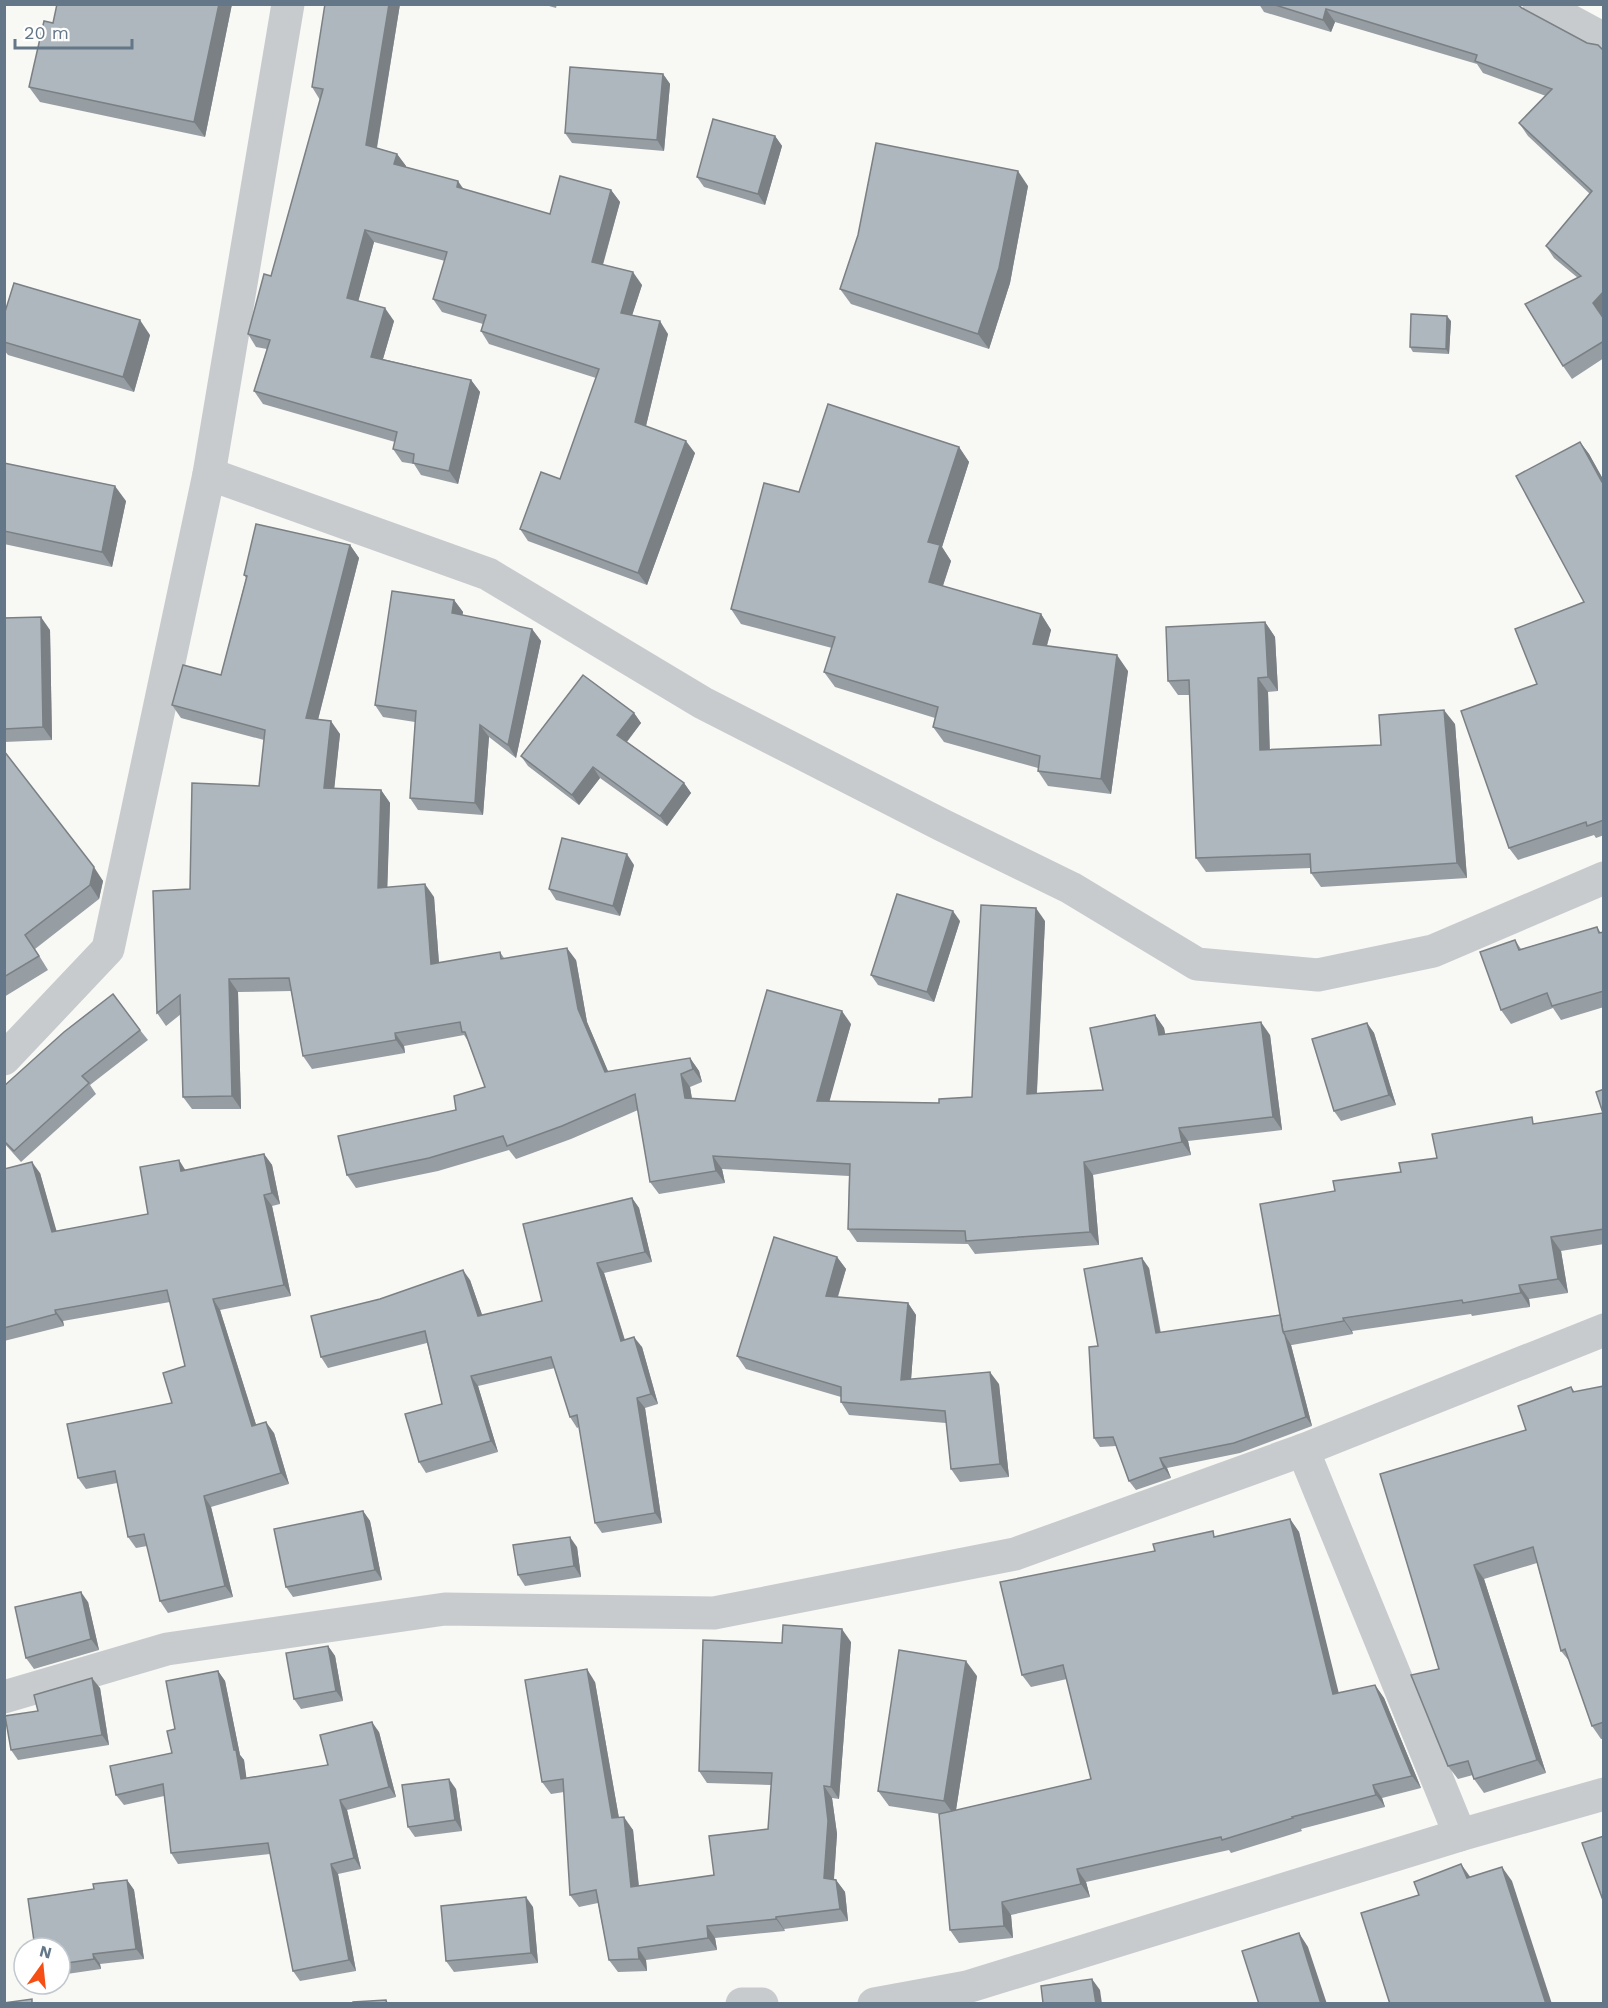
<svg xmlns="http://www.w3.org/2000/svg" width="1608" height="2008" viewBox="0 0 1608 2008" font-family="'Work Sans',sans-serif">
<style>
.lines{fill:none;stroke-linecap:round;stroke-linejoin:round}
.minor{stroke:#c7cbce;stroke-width:33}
.tertiary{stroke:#c7cbce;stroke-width:33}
.wall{fill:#969da3}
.shaded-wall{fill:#7a8084}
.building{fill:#aeb7bd;stroke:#7a8084;stroke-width:1.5}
</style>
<rect width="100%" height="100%" fill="#f8f8f4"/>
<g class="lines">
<!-- minor -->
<g class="minor">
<polyline points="1539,4 1604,39"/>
<polyline points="209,474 488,574 703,703 942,825 1071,888 1197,964 1318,975 1433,951 1604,878"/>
<polyline points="4,1059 108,949 209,474 288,4"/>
<polyline points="1303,1450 1460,1835 1604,1794"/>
<polyline points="742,2004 762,2004"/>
<polyline points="874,2004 967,1987 1460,1835"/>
</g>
<!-- tertiary -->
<polyline class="tertiary" points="4,1697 167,1649 445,1609 714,1613 1015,1554 1303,1450 1604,1330"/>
</g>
<!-- wall -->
<g class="wall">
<polygon points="232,4 205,137 40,102 29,87 53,23"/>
<polygon points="400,4 377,148 397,154 406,166 406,167 464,190 550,214 611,190 620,202 603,265 642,285 632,315 668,334 646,426 695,453 647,585 528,541 520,529 560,479 596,378 489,344 481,331 483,324 442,312 433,299 445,261 374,242 358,301 394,321 383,359 471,380 480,392 458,484 421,475 414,464 402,462 393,449 395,442 263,404 254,391 267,349 256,347 248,334 271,276 320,100 312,87"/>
<polygon points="542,4 557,4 556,8"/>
<polygon points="1259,4 1493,4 1522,8 1587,43 1604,51 1604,313 1601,315 1604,318 1604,358 1572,379 1563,366 1578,278 1554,258 1546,246 1590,194 1528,136 1519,123 1546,96 1483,73 1477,64 1335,22 1331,32 1264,12"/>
<polygon points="663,74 670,84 664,151 572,143 565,133"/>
<polygon points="775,136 782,146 765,205 704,187 697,177"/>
<polygon points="1028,186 1010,283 989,349 851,304 840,289"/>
<polygon points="4,315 150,335 134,392 8,355 4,350"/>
<polygon points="1451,321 1449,354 1413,352 1410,347"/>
<polygon points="1580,442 1589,454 1604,481 1604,835 1596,838 1594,835 1518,860 1509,848 1537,684 1584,602"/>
<polygon points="959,447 969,462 942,547 951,561 943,586 1041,614 1051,630 1047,646 1128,671 1111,794 1048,786 1038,771 1038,768 944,742 933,727 935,718 835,687 824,672 832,648 741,624 731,609 799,492"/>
<polygon points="4,463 126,501 112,567 4,544"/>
<polygon points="350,545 359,558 318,720 340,734 334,788 381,790 390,803 387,887 434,897 439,963 500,952 504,958 576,960 587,1022 608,1072 690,1058 699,1071 702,1082 690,1087 692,1099 735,1101 851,1024 829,1101 939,1103 972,1097 1045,921 1037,1093 1103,1090 1155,1015 1164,1028 1165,1034 1270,1035 1282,1130 1188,1141 1191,1155 1093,1175 1099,1245 975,1254 968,1244 857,1242 848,1229 849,1176 722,1169 725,1183 659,1194 650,1182 638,1110 571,1139 516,1159 509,1150 438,1171 356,1188 347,1175 456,1110 485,1087 468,1041 464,1035 404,1046 405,1053 312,1069 303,1056 291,991 238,992 241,1109 192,1109 183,1097 181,1014 166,1026 157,1013 190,889 259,786 264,740 181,718 172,705 221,675 246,578 244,575"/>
<polygon points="454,600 463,612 462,615 532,629 541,641 516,758 489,737 483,815 418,810 410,798 415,722 383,717 375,705"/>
<polygon points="4,618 50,630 52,740 4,742"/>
<polygon points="1265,622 1275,637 1278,691 1268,692 1270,750 1381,745 1455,724 1467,878 1321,887 1311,873 1311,868 1206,872 1196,858 1190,695 1178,695 1168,681"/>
<polygon points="634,713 641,723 627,742 684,783 691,793 667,826 600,778 579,805 528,766 521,756"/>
<polygon points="4,751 103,881 99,899 35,949 48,970 4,997"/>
<polygon points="634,865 620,916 556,900 549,889"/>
<polygon points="960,921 934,1002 878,985 871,975"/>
<polygon points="1597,927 1601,933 1604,932 1604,1007 1561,1020 1553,1008 1511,1024 1501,1010 1515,940 1521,949"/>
<polygon points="1367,1023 1374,1033 1396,1105 1341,1121 1334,1111"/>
<polygon points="140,1030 148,1040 90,1085 96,1094 21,1162 4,1143 4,1086"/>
<polygon points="1604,1089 1604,1244 1561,1251 1568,1293 1529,1299 1530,1307 1472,1316 1471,1314 1352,1331 1353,1334 1292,1345 1291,1345 1312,1426 1240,1453 1167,1468 1171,1478 1136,1490 1129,1481 1116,1446 1100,1447 1094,1438 1098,1346 1149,1268 1161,1333 1280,1315 1335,1191 1401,1172 1437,1158 1537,1124 1603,1113"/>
<polygon points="264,1154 272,1165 280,1204 272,1206 291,1296 220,1310 256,1425 274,1433 289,1484 211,1507 233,1597 168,1613 160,1601 147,1546 136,1548 128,1537 117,1483 86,1489 78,1478 172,1403 185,1366 170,1302 63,1321 64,1326 4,1341 4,1169 40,1173 56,1231 148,1214 186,1170"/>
<polygon points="632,1198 639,1208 652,1262 604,1273 625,1340 642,1347 658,1404 645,1408 662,1523 602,1533 595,1523 579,1427 577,1428 570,1417 555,1368 478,1386 498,1452 426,1473 419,1462 442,1404 427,1343 328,1368 321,1357 470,1280 482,1315 542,1301"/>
<polygon points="837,1257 846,1269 838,1297 908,1303 916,1315 911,1379 999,1384 1009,1477 960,1482 951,1469 946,1423 849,1415 841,1402 841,1397 746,1369 737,1356"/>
<polygon points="1604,1386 1604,1739 1601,1739 1592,1726 1570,1662 1561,1651 1537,1563 1484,1579 1546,1773 1484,1793 1474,1779 1473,1775 1458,1779 1448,1766 1439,1669 1380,1474 1526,1430 1571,1387 1575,1392"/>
<polygon points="363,1511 370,1521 382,1580 293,1597 286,1587"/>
<polygon points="1290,1519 1299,1532 1338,1693 1375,1685 1384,1698 1421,1788 1382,1798 1385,1807 1301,1829 1302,1831 1231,1853 1229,1850 1086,1882 1090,1897 1011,1915 1013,1938 959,1943 950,1930 940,1814 889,1806 878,1791 977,1676 956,1810 1091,1779 1067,1679 1031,1687 1022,1675 1155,1551"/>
<polygon points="577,1547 581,1577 525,1586 518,1575"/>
<polygon points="88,1602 99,1650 34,1669 26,1658"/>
<polygon points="851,1642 839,1799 832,1798 837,1834 834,1879 836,1880 845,1892 848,1921 784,1929 785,1931 715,1938 717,1950 646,1960 647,1971 618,1972 609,1960 598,1903 579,1907 570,1895 564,1792 551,1794 542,1782 595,1682 619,1818 633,1830 639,1886 714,1875 768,1829 771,1785 707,1783 699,1771 782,1643"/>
<polygon points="328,1646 335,1656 343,1701 301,1709 294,1699"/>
<polygon points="218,1671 225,1681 240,1755 244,1760 246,1778 328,1765 379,1732 396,1797 347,1810 361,1869 338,1874 356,1971 300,1981 293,1971 270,1854 178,1864 171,1853 164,1796 124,1805 116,1795 172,1753 175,1729"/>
<polygon points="100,1688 109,1745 18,1760 11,1750 38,1711"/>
<polygon points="456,1789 462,1831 415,1837 408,1827"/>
<polygon points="127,1880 134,1890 144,1959 100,1964 101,1969 60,1975 60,1948 94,1889"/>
<polygon points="533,1907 538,1963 454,1972 446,1961"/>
</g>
<!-- shaded-wall -->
<g class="shaded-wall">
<polygon points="219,4 232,4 205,137 194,122"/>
<polygon points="389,4 400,4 375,158 366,145"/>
<polygon points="1326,9 1335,22 1331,32 1323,20"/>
<polygon points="663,74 670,84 664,151 657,140"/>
<polygon points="775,136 782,146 765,205 758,194"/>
<polygon points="397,154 406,166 403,177 394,164"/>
<polygon points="1018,171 1028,186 1010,283 989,349 978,334"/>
<polygon points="458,181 467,194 457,187"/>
<polygon points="611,190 620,202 600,274 592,262"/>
<polygon points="365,230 374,242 356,310 347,298"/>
<polygon points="633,272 642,285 629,325 621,313"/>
<polygon points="1604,291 1604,313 1601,315 1593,303"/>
<polygon points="385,308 394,321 380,369 371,357"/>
<polygon points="1447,316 1451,321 1449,354 1446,349"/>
<polygon points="140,320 150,335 134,392 123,377"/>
<polygon points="660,321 668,334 644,434 635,422"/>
<polygon points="471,380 480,392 458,484 449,471"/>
<polygon points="686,441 695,453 647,585 638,573"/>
<polygon points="1580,442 1589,454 1604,481 1604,484"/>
<polygon points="959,447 969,462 942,547 951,561 939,597 929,582 928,542"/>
<polygon points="115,486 126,501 112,567 102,552"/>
<polygon points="350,545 359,558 315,731 306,718"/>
<polygon points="454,600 463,612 461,625 452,613"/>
<polygon points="1041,614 1051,630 1043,659 1033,644"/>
<polygon points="41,617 50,630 52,740 43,727"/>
<polygon points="1265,622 1275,637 1278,691 1268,677"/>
<polygon points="532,629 541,641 516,758 508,745"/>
<polygon points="1117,655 1128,671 1111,794 1101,779"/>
<polygon points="1258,678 1268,692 1270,765 1260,750"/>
<polygon points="1444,710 1455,724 1467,878 1457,863"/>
<polygon points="634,713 641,723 624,745 617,735"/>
<polygon points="331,721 340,734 333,801 324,788"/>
<polygon points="480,725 489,737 483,815 475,803"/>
<polygon points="593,767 600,778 579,805 572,795"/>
<polygon points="684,783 691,793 667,826 660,816"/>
<polygon points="381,790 390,803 387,900 378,888"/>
<polygon points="627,854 634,865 620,916 613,906"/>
<polygon points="94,867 103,881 99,899 90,885"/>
<polygon points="425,884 434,897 440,977 431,964"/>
<polygon points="1036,908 1045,921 1036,1107 1027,1094"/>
<polygon points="953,911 960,921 934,1002 927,992"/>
<polygon points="567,948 576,960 587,1022 614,1085 605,1072 578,1009"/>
<polygon points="229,979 238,992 241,1109 232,1096"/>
<polygon points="842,1011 851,1024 826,1114 817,1101"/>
<polygon points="1155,1015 1164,1028 1168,1048 1159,1035"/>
<polygon points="1261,1022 1270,1035 1282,1130 1273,1117"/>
<polygon points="1367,1023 1374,1033 1396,1105 1389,1095"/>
<polygon points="395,1033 404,1046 405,1053 396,1040"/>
<polygon points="690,1058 699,1071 702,1082 693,1069"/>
<polygon points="681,1074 690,1087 694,1111 685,1098"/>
<polygon points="1179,1128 1188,1141 1191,1155 1182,1142"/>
<polygon points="264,1154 272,1165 280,1204 272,1193"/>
<polygon points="713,1156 722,1169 725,1183 716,1171"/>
<polygon points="179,1160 186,1171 181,1171"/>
<polygon points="32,1162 40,1173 60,1243 52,1232"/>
<polygon points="1084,1162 1093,1175 1099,1245 1090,1232"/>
<polygon points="264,1195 272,1206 291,1296 284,1285"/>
<polygon points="632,1198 639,1208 652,1262 645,1252"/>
<polygon points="1551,1237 1561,1251 1568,1293 1558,1279"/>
<polygon points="837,1257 846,1269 834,1308 826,1296"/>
<polygon points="1142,1258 1149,1268 1162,1343 1156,1333"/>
<polygon points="597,1263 604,1273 628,1351 621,1341"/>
<polygon points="463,1270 470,1280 486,1326 478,1316"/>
<polygon points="1519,1285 1529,1299 1530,1307 1521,1293"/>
<polygon points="213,1299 220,1310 260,1437 252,1426"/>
<polygon points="908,1303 916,1315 910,1393 901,1380"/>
<polygon points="55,1310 63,1321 64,1326 56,1314"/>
<polygon points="1343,1318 1352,1331 1353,1334 1344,1321"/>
<polygon points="1285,1335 1291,1345 1312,1426 1306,1417"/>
<polygon points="634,1337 642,1347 658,1404 651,1394"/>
<polygon points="990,1372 999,1384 1009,1477 1000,1464"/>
<polygon points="471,1376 478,1386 498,1452 491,1441"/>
<polygon points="637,1398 645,1408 662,1523 655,1513"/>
<polygon points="266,1422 274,1433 289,1484 281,1473"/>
<polygon points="1160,1458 1167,1468 1171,1478 1164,1468"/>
<polygon points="204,1496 211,1507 233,1597 225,1586"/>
<polygon points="363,1511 370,1521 382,1580 375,1570"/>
<polygon points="1290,1519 1299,1532 1342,1706 1333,1694"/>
<polygon points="570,1537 577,1547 581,1577 574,1566"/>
<polygon points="1474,1565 1484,1579 1546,1773 1537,1760"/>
<polygon points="81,1592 88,1602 99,1650 91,1639"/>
<polygon points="842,1629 851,1642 839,1799 831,1787"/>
<polygon points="328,1646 335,1656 343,1701 336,1691"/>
<polygon points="966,1661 977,1676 955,1816 944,1801"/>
<polygon points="587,1669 595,1682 621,1830 612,1818"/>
<polygon points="218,1671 225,1681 240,1755 244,1760 248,1789 241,1779"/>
<polygon points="92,1678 100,1688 109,1745 102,1735"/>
<polygon points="1375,1685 1384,1698 1421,1788 1412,1776"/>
<polygon points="372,1722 379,1732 396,1797 389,1787"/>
<polygon points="449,1779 456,1789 462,1831 455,1820"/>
<polygon points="1373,1785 1382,1798 1385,1807 1376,1795"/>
<polygon points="824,1786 832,1798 837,1834 833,1891 824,1878"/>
<polygon points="340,1800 347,1810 361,1869 354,1858"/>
<polygon points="624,1817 633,1830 640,1899 631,1887"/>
<polygon points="331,1864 338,1874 356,1971 349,1960"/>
<polygon points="1461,1864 1471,1878 1467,1878"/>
<polygon points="1502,1867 1512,1881 1552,2004 1546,2004"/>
<polygon points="1077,1869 1086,1882 1090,1897 1081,1884"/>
<polygon points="127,1880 134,1890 144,1959 136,1949"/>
<polygon points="836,1880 845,1892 848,1921 840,1909"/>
<polygon points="526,1897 533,1907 538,1963 531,1953"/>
<polygon points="1002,1902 1011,1915 1013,1938 1004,1926"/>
<polygon points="776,1917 784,1929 785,1931 776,1919"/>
<polygon points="707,1926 715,1938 717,1950 708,1938"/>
<polygon points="1299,1933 1308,1947 1327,2004 1321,2004"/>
<polygon points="638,1948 646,1960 647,1971 639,1959"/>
<polygon points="93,1954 100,1964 101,1969 94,1959"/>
<polygon points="1092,1979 1100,1990 1102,2004 1096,2004"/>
</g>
<!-- building -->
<g class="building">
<polygon points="57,4 219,4 194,122 29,87 44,21 53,23"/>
<polygon points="325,4 389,4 366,145 397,154 394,164 458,181 457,187 550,214 560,176 611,190 592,262 633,272 621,313 660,321 635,422 686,441 638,573 520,529 541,472 560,479 599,369 481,331 486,315 433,299 447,252 365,230 347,298 385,308 371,357 471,380 449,471 413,463 414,454 393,449 397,432 254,391 270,340 248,334 264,274 271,276 323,89 312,87"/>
<polygon points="1272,4 1517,4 1522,8 1587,43 1598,45 1604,51 1604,291 1593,303 1604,319 1604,341 1563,366 1525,304 1581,276 1546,246 1592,191 1519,123 1552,89 1475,61 1477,55 1326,9 1323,20"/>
<polygon points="570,67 663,74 657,140 565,133"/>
<polygon points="713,119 775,136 758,194 697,177"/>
<polygon points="876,143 1018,171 999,268 978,334 840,289 858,235"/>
<polygon points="14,283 140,320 123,377 4,342 4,315"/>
<polygon points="1411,314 1447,316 1446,349 1410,347"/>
<polygon points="828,404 959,447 928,542 940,545 929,582 1041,614 1033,644 1117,655 1101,779 1038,771 1040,756 933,727 938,707 824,672 835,637 731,609 764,483 799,492"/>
<polygon points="1580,442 1602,482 1604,482 1604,820 1587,826 1586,822 1509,848 1461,711 1537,684 1515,629 1584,602 1516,476"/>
<polygon points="4,463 115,486 102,552 4,531"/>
<polygon points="256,524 350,545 306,718 331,721 324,788 381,790 378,888 425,884 431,964 500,952 501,959 567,948 578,1009 605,1072 690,1058 693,1069 681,1074 685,1098 735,1101 767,990 842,1011 817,1101 939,1103 939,1099 972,1097 981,905 1036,908 1027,1094 1103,1090 1090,1028 1155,1015 1159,1035 1261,1022 1273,1117 1179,1128 1182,1142 1084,1162 1090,1232 966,1241 965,1231 848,1229 850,1164 713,1156 716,1171 650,1182 635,1094 562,1126 507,1146 503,1136 429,1158 347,1175 338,1136 456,1110 454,1096 485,1087 465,1032 462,1032 460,1022 395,1033 396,1040 303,1056 289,978 229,979 232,1096 183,1097 180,995 157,1013 153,891 190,889 192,783 259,786 265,730 172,705 183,665 221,675 247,576 244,575"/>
<polygon points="392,591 454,600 452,613 532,629 508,745 480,725 475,803 410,798 416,711 375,705"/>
<polygon points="41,617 43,727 4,729 4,618"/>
<polygon points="1265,622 1268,677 1258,678 1260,750 1381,745 1379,715 1444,710 1457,863 1311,873 1310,854 1196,858 1189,680 1168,681 1166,627"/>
<polygon points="583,675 634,713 617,735 684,783 660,816 593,767 572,795 521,756"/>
<polygon points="4,751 94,867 90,885 25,935 39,956 4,977"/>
<polygon points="562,838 627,854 613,906 549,889"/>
<polygon points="897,894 953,911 927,992 871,975"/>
<polygon points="1597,927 1599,933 1604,932 1604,991 1552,1006 1547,993 1501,1010 1480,952 1515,940 1519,950"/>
<polygon points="113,994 140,1030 82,1076 89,1083 14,1151 4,1141 4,1086 64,1032"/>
<polygon points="1367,1023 1389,1095 1334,1111 1312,1039"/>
<polygon points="1604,1089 1604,1229 1551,1237 1558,1279 1519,1285 1521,1293 1463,1303 1462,1300 1343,1318 1344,1321 1283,1332 1260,1204 1335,1191 1333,1181 1401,1172 1399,1163 1437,1158 1432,1134 1532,1117 1533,1124 1603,1113 1596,1092"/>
<polygon points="264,1154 272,1193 264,1195 284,1285 213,1299 252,1426 266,1422 281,1473 204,1496 225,1586 160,1601 144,1534 128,1537 115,1471 78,1478 67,1424 172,1403 163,1373 185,1366 167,1290 55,1310 56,1314 4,1328 4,1169 32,1162 52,1232 148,1214 140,1167 179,1160 181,1171"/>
<polygon points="632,1198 645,1252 597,1263 621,1341 634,1337 651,1394 637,1398 655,1513 595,1523 577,1415 570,1417 551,1357 471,1376 491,1441 419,1462 405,1414 442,1404 425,1331 321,1357 311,1316 380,1299 463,1270 478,1316 542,1301 523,1224"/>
<polygon points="774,1237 837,1257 826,1296 908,1303 901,1380 990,1372 1000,1464 951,1469 945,1411 841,1402 841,1387 737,1356"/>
<polygon points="1142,1258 1156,1333 1280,1315 1283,1332 1285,1335 1306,1417 1234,1443 1160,1458 1164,1468 1129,1481 1113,1437 1094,1438 1089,1347 1098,1346 1084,1269"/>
<polygon points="1604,1386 1604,1722 1592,1726 1565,1649 1561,1651 1533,1547 1474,1565 1537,1760 1474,1779 1468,1761 1448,1766 1411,1675 1439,1669 1380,1474 1526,1430 1518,1406 1571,1387 1573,1392"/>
<polygon points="363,1511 375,1570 286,1587 274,1529"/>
<polygon points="1290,1519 1333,1694 1375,1685 1412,1776 1373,1785 1376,1795 1292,1817 1293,1818 1222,1840 1221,1837 1077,1869 1081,1884 1002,1902 1004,1926 950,1930 939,1814 1091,1779 1063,1665 1022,1675 1000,1582 1155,1551 1153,1544 1213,1531 1214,1537"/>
<polygon points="570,1537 574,1566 518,1575 513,1545"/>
<polygon points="81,1592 91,1639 26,1658 15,1607"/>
<polygon points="783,1625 842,1629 831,1787 824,1786 828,1821 824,1878 836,1880 840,1909 776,1917 776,1919 707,1926 708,1938 638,1948 639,1959 609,1960 596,1890 570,1895 563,1779 542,1782 525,1680 587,1669 612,1818 624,1817 631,1887 714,1875 709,1836 768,1829 772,1773 699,1771 703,1640 782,1643"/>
<polygon points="328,1646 336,1691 294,1699 286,1653"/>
<polygon points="899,1650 966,1661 944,1801 878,1791"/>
<polygon points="218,1671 234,1750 236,1750 241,1779 328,1765 320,1735 372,1722 389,1787 340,1800 354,1858 331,1864 349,1960 293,1971 268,1843 171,1853 163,1784 116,1795 110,1766 172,1753 167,1731 175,1729 166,1681"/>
<polygon points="92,1678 102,1735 11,1750 5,1716 38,1711 34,1695"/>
<polygon points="449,1779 455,1820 408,1827 402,1785"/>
<polygon points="1604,1836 1604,1903 1582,1843"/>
<polygon points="1461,1864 1467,1878 1502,1867 1546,2004 1390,2004 1361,1913 1419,1895 1414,1882"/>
<polygon points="127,1880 136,1949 93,1954 94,1959 60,1964 60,1948 35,1948 28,1899 94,1889 93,1884"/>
<polygon points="526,1897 531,1953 446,1961 441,1906"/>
<polygon points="1299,1933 1321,2004 1259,2004 1242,1951"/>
<polygon points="1092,1979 1096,2004 1001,2004 1043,2003 1041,1986"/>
<polygon points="32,1999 32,2004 4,2004 4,2003"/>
<polygon points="386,2000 387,2004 353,2004 353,2002"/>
</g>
<!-- border -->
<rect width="1608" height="2008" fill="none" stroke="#637788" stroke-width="12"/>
<!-- north arrow -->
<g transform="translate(42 1966) rotate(15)"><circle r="28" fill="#ffffff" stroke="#c1c9cf" stroke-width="1.5"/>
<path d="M0-4.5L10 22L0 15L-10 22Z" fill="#f54f16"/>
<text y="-9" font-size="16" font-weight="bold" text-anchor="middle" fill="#637788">N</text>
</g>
<!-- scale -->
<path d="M15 39v9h117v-9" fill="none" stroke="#637788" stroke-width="3"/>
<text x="24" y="39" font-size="18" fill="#637788" stroke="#ffffff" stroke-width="4.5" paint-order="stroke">20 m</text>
</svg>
